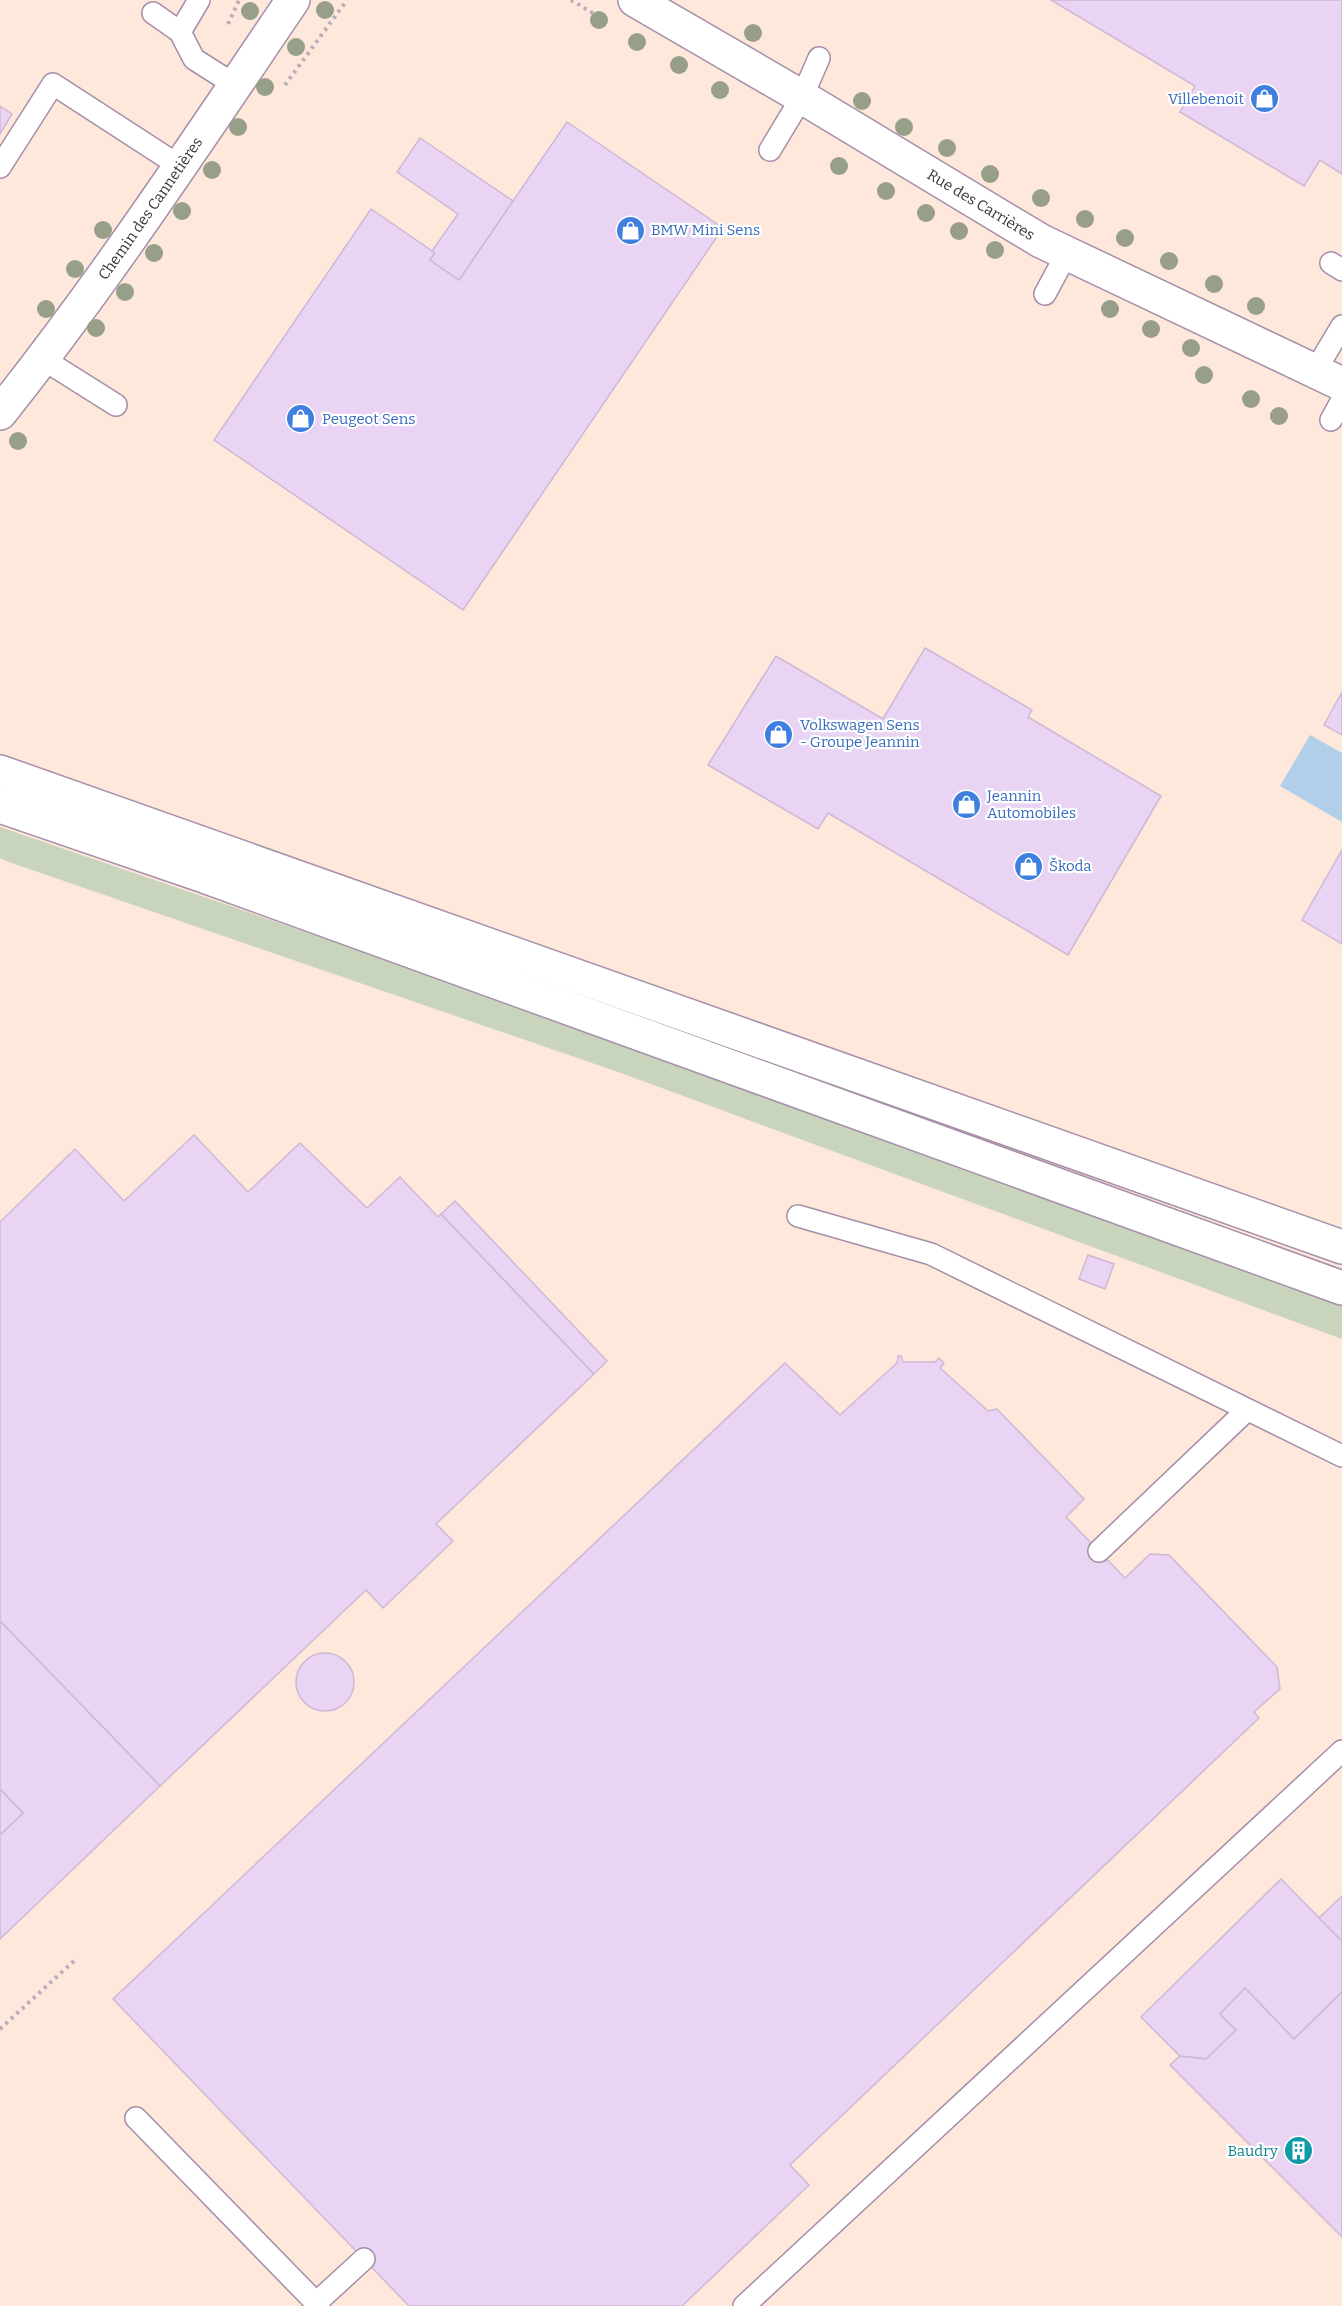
<svg xmlns="http://www.w3.org/2000/svg" width="1342" height="2306" viewBox="0 0 1342 2306" font-family="Bitter,serif">
<style>
.commercial{fill:#fee7db}
.green{fill:#c9d4bd}
.water{fill:#b2cfea}
.building{fill:#ead4f3;stroke:#cdb8d6;stroke-width:1.5}
.lines{fill:none;stroke-linecap:round;stroke-linejoin:round}
.service-casing{stroke:#a68fa9;stroke-width:24}
.minor-casing{stroke:#a68fa9;stroke-width:36}
.tertiary-casing{stroke:#a68fa9;stroke-width:36}
.secondary-casing{stroke:#a68fa9;stroke-width:36}
.path{stroke:#b7aeb9;stroke-width:4;stroke-dasharray:3 4.5;stroke-linecap:butt}
.service{stroke:#fff;stroke-width:21}
.minor{stroke:#fff;stroke-width:33}
.tertiary{stroke:#fff;stroke-width:33}
.secondary{stroke:#fff;stroke-width:33}
.tree{fill:#989f88}
.labels{text-anchor:middle;dominant-baseline:central;stroke-width:4.5;stroke-linejoin:round;paint-order:stroke}
.shop-label{font-size:15px;fill:#366cbe;stroke:#fff;text-anchor:start}
.street-label{font-size:15px;fill:#3b323d;stroke:#fff}
.culture-label{font-size:15px;fill:#0d838f;stroke:#fff;text-anchor:end}
</style>
<rect width="100%" height="100%" fill="#fcf2fd"/>
<!-- commercial -->
<rect class="commercial" x="0" y="0" width="1342" height="2306"/>
<!-- green -->
<polygon class="green" points="0,827 895,1134 1342,1297 1342,1339 621,1073 9,862 0,858"/>
<!-- water -->
<polygon class="water" points="1310,735 1342,753 1342,822 1280,786"/>
<!-- building -->
<g class="building">
<polygon points="1051,0 1342,0 1342,174 1320,160 1304,186 1180,112 1195,86"/>
<polygon points="0,106 12,114 0,134"/>
<polygon points="567,122 723,228 463,610 214,440 371,209 435,253 430,260 459,280"/>
<polygon points="420,138 513,201 459,280 430,260 435,253 432,251 458,214 397,172"/>
<polygon points="925,648 1032,710 1028,717 1161,796 1068,955 828,813 818,829 708,765 776,656 883,719"/>
<polygon points="1342,692 1342,735 1324,725"/>
<polygon points="1342,850 1342,944 1302,920"/>
<polygon points="194,1135 248,1192 300,1143 367,1208 400,1177 438,1217 441,1214 594,1374 436,1524 453,1541 383,1608 366,1590 160,1786 0,1621 0,1222 75,1149 124,1201"/>
<polygon points="455,1201 607,1361 594,1374 441,1214"/>
<polygon points="1088,1255 1114,1264 1105,1289 1079,1279"/>
<polygon points="898,1356 901,1356 903,1362 935,1362 939,1358 944,1363 940,1368 988,1411 997,1409 1084,1499 1066,1517 1125,1578 1150,1554 1169,1555 1277,1667 1280,1689 1254,1712 1259,1718 790,2165 809,2185 682,2306 409,2306 113,1999 785,1363 840,1415 897,1363"/>
<polygon points="0,1621 160,1786 0,1939 0,1835 23,1813 0,1789"/>
<circle cx="325" cy="1682" r="29"/>
<polygon points="0,1789 23,1813 0,1835"/>
<polygon points="1281,1879 1342,1941 1342,1992 1294,2039 1245,1988 1220,2014 1236,2030 1206,2059 1180,2056 1141,2017"/>
<polygon points="1342,1896 1342,1941 1319,1918"/>
<polygon points="1245,1988 1294,2039 1342,1992 1342,2237 1170,2065 1180,2056 1206,2059 1236,2030 1220,2014"/>
</g>
<g class="lines">
<defs>
<g id="service">
<polyline points="153,13 180,32 194,59 235,85"/>
<polyline points="180,32 199,0"/>
<polyline points="770,150 802,97 819,58"/>
<polyline points="0,167 53,84 181,167"/>
<polyline points="1331,263 1342,270"/>
<polyline points="1045,294 1067,253"/>
<polyline points="43,359 116,405"/>
<polyline points="1315,371 1342,326"/>
<polyline points="1331,420 1342,400"/>
<polyline points="798,1216 931,1254 1342,1456"/>
<polyline points="1099,1551 1247,1410"/>
<polyline points="136,2118 319,2306"/>
<polyline points="316,2303 364,2259"/>
<polyline points="744,2306 1342,1751"/>
</g>
<g id="minor">
<path id="s1" d="M 635,0 L 802,97 L 1041,241 L 1342,384"/>
</g>
<g id="tertiary">
<path id="s2" d="M 0,413 C 105,281 198,140 293,0"/>
</g>
<g id="secondary">
<polyline points="0,772 1342,1247"/>
<polyline points="0,806 201,875 1342,1288"/>
</g>
</defs>
<!-- service casing -->
<use href="#service" class="service-casing"/>
<!-- minor casing -->
<use href="#minor" class="minor-casing"/>
<!-- tertiary casing -->
<use href="#tertiary" class="tertiary-casing"/>
<!-- secondary casing -->
<use href="#secondary" class="secondary-casing"/>
<!-- path -->
<g class="path">
<polyline points="571,0 601,18"/>
<polyline points="228,24 239,0"/>
<polyline points="285,85 347,0"/>
<polyline points="0,2029 75,1960"/>
</g>
<!-- service -->
<use href="#service" class="service"/>
<!-- minor -->
<use href="#minor" class="minor"/>
<!-- tertiary -->
<use href="#tertiary" class="tertiary"/>
<!-- secondary -->
<use href="#secondary" class="secondary"/>
</g>
<!-- trees -->
<g class="tree">
<circle cx="325" cy="10" r="9"/>
<circle cx="250" cy="11" r="9"/>
<circle cx="599" cy="20" r="9"/>
<circle cx="753" cy="33" r="9"/>
<circle cx="637" cy="42" r="9"/>
<circle cx="296" cy="47" r="9"/>
<circle cx="679" cy="65" r="9"/>
<circle cx="265" cy="87" r="9"/>
<circle cx="720" cy="90" r="9"/>
<circle cx="862" cy="101" r="9"/>
<circle cx="238" cy="127" r="9"/>
<circle cx="904" cy="127" r="9"/>
<circle cx="947" cy="148" r="9"/>
<circle cx="839" cy="166" r="9"/>
<circle cx="212" cy="170" r="9"/>
<circle cx="990" cy="174" r="9"/>
<circle cx="886" cy="191" r="9"/>
<circle cx="1041" cy="198" r="9"/>
<circle cx="182" cy="211" r="9"/>
<circle cx="926" cy="213" r="9"/>
<circle cx="1085" cy="219" r="9"/>
<circle cx="103" cy="230" r="9"/>
<circle cx="959" cy="231" r="9"/>
<circle cx="1125" cy="238" r="9"/>
<circle cx="995" cy="250" r="9"/>
<circle cx="154" cy="253" r="9"/>
<circle cx="1169" cy="261" r="9"/>
<circle cx="75" cy="269" r="9"/>
<circle cx="1214" cy="284" r="9"/>
<circle cx="125" cy="292" r="9"/>
<circle cx="1256" cy="306" r="9"/>
<circle cx="46" cy="309" r="9"/>
<circle cx="1110" cy="309" r="9"/>
<circle cx="96" cy="328" r="9"/>
<circle cx="1151" cy="329" r="9"/>
<circle cx="1191" cy="348" r="9"/>
<circle cx="1204" cy="375" r="9"/>
<circle cx="1251" cy="399" r="9"/>
<circle cx="1279" cy="416" r="9"/>
<circle cx="18" cy="441" r="9"/>
</g>
<!-- icons -->
<defs>
<symbol id="shop-disc" viewBox="-11 -11 22 22"><circle r="9.5" fill="#3f7fe0" stroke="#fff"/><path d="M-5-2.5h2.3a2.7 3.5 0 0 1 5.4 0H5L5.5 6h-11ZM-1.5-2.5h3a1.5 2.3 0 0 0-3 0Z" fill="#fff"/></symbol>
<symbol id="building-disc" viewBox="-11 -11 22 22"><circle r="9.5" fill="#0f9aa8" stroke="#fff"/><path d="M-4-6H4V6H1V3H-1V6H-4ZM-2.5-4.3h1.7v1.8h-1.7ZM.8-4.3h1.7v1.8H.8ZM-2.5-1h1.7V.8h-1.7ZM.8-1h1.7V.8H.8Z" fill="#fff"/></symbol>
</defs>
<g fill-rule="evenodd">
<use href="#shop-disc" x="1248" y="82" width="33" height="33"/>
<use href="#shop-disc" x="614" y="214" width="33" height="33"/>
<use href="#shop-disc" x="284" y="402" width="33" height="33"/>
<use href="#shop-disc" x="762" y="718" width="33" height="33"/>
<use href="#shop-disc" x="950" y="788" width="33" height="33"/>
<use href="#shop-disc" x="1012" y="850" width="33" height="33"/>
<use href="#building-disc" x="1282" y="2134" width="33" height="33"/>
</g>
<g class="labels">
<!-- shop labels -->
<g class="shop-label">
<text x="1244" y="99" text-anchor="end">Villebenoit</text>
<text x="651" y="230">BMW Mini Sens</text>
<text x="322" y="419">Peugeot Sens</text>
<text x="800" y="725">Volkswagen Sens<tspan x="800" dy="17">- Groupe Jeannin</tspan></text>
<text x="987" y="796">Jeannin<tspan x="987" dy="17">Automobiles</tspan></text>
<text x="1049" y="866">Škoda</text>
</g>
<!-- street labels -->
<g class="street-label">
<text stroke="none"><textPath href="#s1" startOffset="402">Rue des Carrières</textPath></text>
<text stroke="none"><textPath href="#s2" startOffset="254">Chemin des Cannetières</textPath></text>
</g>
<!-- culture labels -->
<g class="culture-label">
<text x="1278" y="2151">Baudry</text>
</g>
</g>
</svg>
